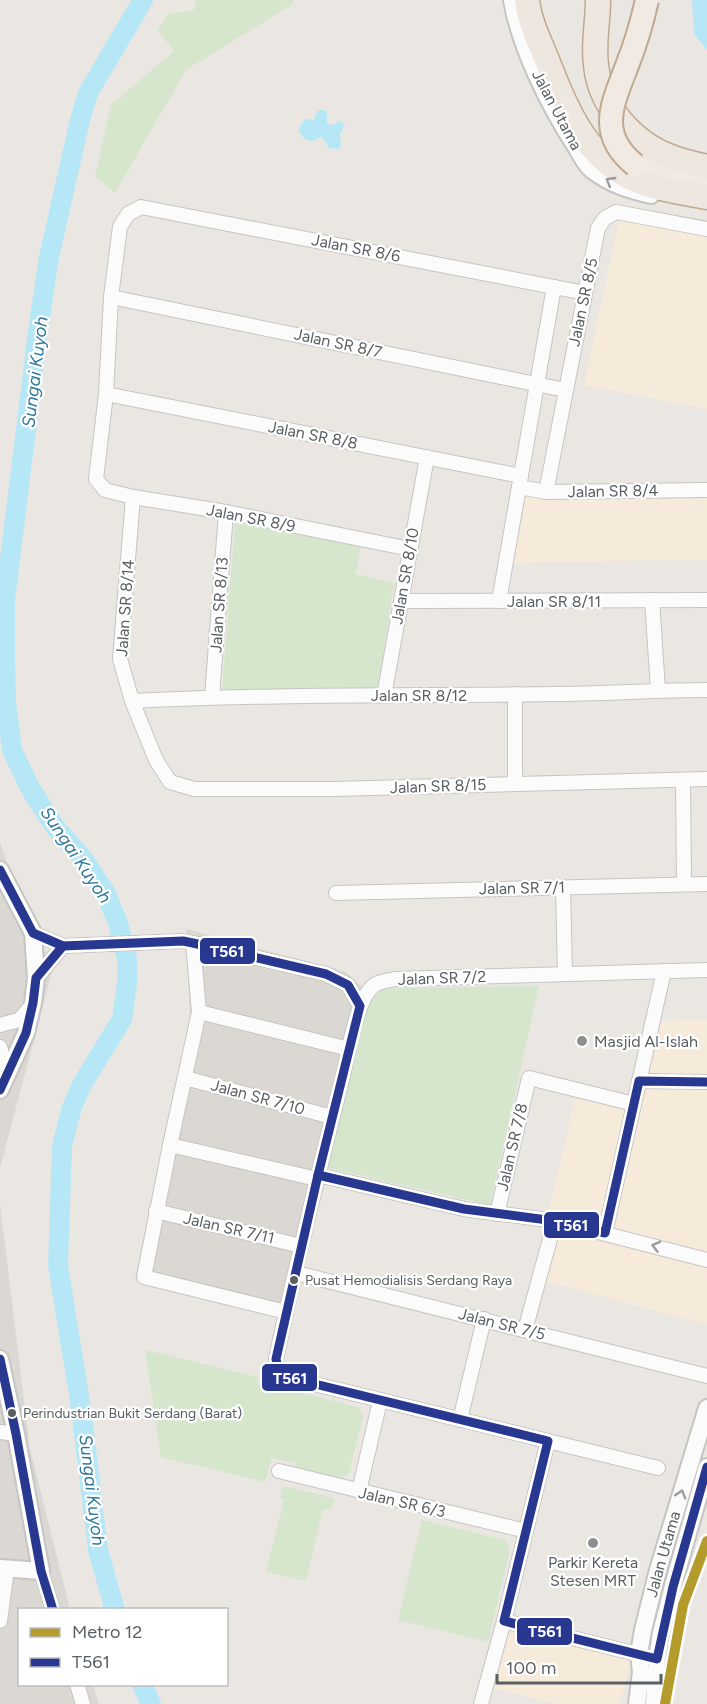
<svg xmlns="http://www.w3.org/2000/svg" width="707" height="1704" viewBox="0 0 707 1704" font-family="Figtree,sans-serif">
<style>
.commercial{fill:#f6eada}
.industrial{fill:#dbd8d4}
.green{fill:#d5e6cc}
.water{fill:#b5e7f7}
.lines{fill:none;stroke-linecap:round;stroke-linejoin:round}
.river{stroke:#b5e7f7;stroke-width:20}
.minor-casing{stroke:#c5c5c4;stroke-width:16}
.tertiary-casing{stroke:#c5c5c4;stroke-width:20}
.trunk-casing{stroke:#c1a990;stroke-width:26}
.motorway-casing{stroke:#c1a990;stroke-width:27}
.minor{stroke:#fcfbfb;stroke-width:14}
.tertiary{stroke:#fcfbfb;stroke-width:16}
.trunk{stroke:#f0eae2;stroke-width:22}
.motorway{stroke:#eee7df;stroke-width:24}
.trunk-bridge-casing{stroke:#c1a990;stroke-width:26;stroke-linecap:butt}
.trunk-bridge{stroke:#f0eae2;stroke-width:22}
.bus-1-casing{stroke:#fff;stroke-width:14}
.bus-1{stroke:#283890;stroke-width:9}
.metro-1-casing{stroke:#fff;stroke-width:15}
.metro-1{stroke:#b49b2c;stroke-width:10}
.oneway{stroke:#9a9d9f}
.poi-dot{fill:#8c8f8f;stroke:#fff;stroke-width:2}
.bus-dot{fill:#595f62;stroke:#fff;stroke-width:2}
.labels{text-anchor:middle;dominant-baseline:central;stroke-width:4.5;stroke-linejoin:round;paint-order:stroke}
.bus-label{font-size:14px;fill:#595f62;stroke:#fff;text-anchor:start}
.street-label{font-size:16px;fill:#595f62;stroke:#fff}
.poi-label{font-size:16px;fill:#595f62;stroke:#fff;text-anchor:start}
.water-label{font-size:18px;font-style:italic;fill:#30789a;stroke:#fff}
.line-badge{stroke:#fff;stroke-width:2}
.badge-label{font-size:16px;text-anchor:middle;font-weight:bold;fill:#fff}
</style>
<rect width="100%" height="100%" fill="#eae7e3"/>
<!-- commercial -->
<g class="commercial">
<polygon points="619,219 707,236 707,409 584,385"/>
<polygon points="707,493 707,559 514,563 526,495"/>
<polygon points="707,1020 707,1325 534,1278 577,1089 630,1102 648,1021"/>
<polygon points="506,1633 633,1653 620,1704 557,1704 493,1688"/>
</g>
<!-- industrial -->
<g class="industrial">
<polygon points="0,842 30,929 54,964 0,1168"/>
<polygon points="186,929 346,972 366,991 291,1316 135,1279 190,1019"/>
<polygon points="0,1204 30,1449 70,1609 20,1610 20,1684 93,1685 99,1704 0,1704"/>
</g>
<!-- green -->
<g class="green">
<polygon points="196,0 293,0 293,4 186,70 115,193 95,176 111,105 174,51 158,31 168,14 194,10"/>
<polygon points="235,523 361,545 356,574 394,583 378,689 222,689"/>
<polygon points="539,986 490,1205 327,1168 368,1004 382,988"/>
<polygon points="145,1350 258,1377 257,1382 358,1407 363,1416 349,1474 340,1479 294,1468 295,1463 272,1458 265,1482 161,1457"/>
<polygon points="283,1486 334,1498 331,1510 323,1509 306,1581 266,1572 284,1499 280,1498"/>
<polygon points="422,1520 505,1540 510,1549 488,1642 398,1620"/>
</g>
<!-- water -->
<g class="water">
<polygon points="692,0 707,0 707,50 694,34"/>
<polygon points="319,110 325,110 327,113 327,124 333,125 339,121 345,124 340,134 341,147 338,149 329,148 323,138 320,137 313,141 306,140 299,132 300,126 305,119 314,120 317,112"/>
</g>
<g class="lines">
<!-- river -->
<g class="river">
<polyline points="115,1610 98,1550 81,1408 58,1265 62,1146 71,1110 81,1086 122,1019 127,984 127,959 118,923 105,892 84,860 55,827 30,788 12,750 6,703 5,652 5,600 39,324 49,257 80,120 88,93 143,0"/>
<polyline points="142,1684 151,1704"/>
</g>
<defs>
<g id="minor">
<polyline points="111,297 565,390"/>
<polyline points="106,394 521,476"/>
<polyline points="519,487 546,492 707,490"/>
<polyline points="546,492 598,228 605,218 616,212 707,229"/>
<polyline points="133,497 120,659 132,701 156,760 170,782 194,789 333,789 707,779"/>
<polyline points="410,549 226,512 133,497 105,490 96,479 106,394 111,297 120,227 128,214 141,207 585,293"/>
<polyline points="652,600 658,690"/>
<polyline points="401,601 707,600"/>
<polyline points="499,601 554,287"/>
<polyline points="515,694 515,784"/>
<polyline points="384,696 427,457"/>
<polyline points="212,697 226,512"/>
<path d="M 132,701 C 272,694 412,696 552,694 C 604,694 655,690 707,690"/>
<polyline points="683,780 684,884"/>
<polyline points="563,887 565,974"/>
<polyline points="336,893 707,884"/>
<polyline points="33,933 63,946 183,941 193,943 326,974 348,985 360,1006"/>
<polyline points="193,943 199,1012 170,1145 144,1277 286,1312"/>
<polyline points="36,978 63,946"/>
<polyline points="199,1012 349,1049"/>
<polyline points="0,1025 19,1020 32,1005"/>
<polyline points="0,1047 4,1062 3,1081"/>
<polyline points="185,1078 332,1117"/>
<polyline points="639,1081 707,1082"/>
<polyline points="170,1145 317,1179"/>
<polyline points="318,1175 464,1209 555,1221 707,1260"/>
<polyline points="156,1211 301,1246"/>
<polyline points="497,1214 529,1078 634,1104"/>
<polyline points="605,1233 664,971"/>
<polyline points="296,1273 707,1376"/>
<polyline points="525,1330 555,1221"/>
<polyline points="460,1420 484,1319"/>
<polyline points="0,1432 16,1434"/>
<path d="M 658,1468 L 286,1377 L 278,1369 L 276,1359 C 295,1267 318,1175 341,1084 C 347,1059 355,1007 370,989 C 376,981 387,981 395,979 L 707,970"/>
<polyline points="279,1471 526,1531"/>
<polyline points="359,1491 380,1401"/>
<polyline points="41,1571 53,1610"/>
<polyline points="0,1621 7,1569"/>
<polyline points="504,1621 657,1659"/>
<polyline points="77,1684 83,1704"/>
<polyline points="481,1704 504,1621 548,1441"/>
</g>
<g id="tertiary">
<path d="M 512,0 C 520,48 550,107 576,147 C 581,155 585,165 592,170 C 610,184 629,190 651,195"/>
<polyline points="0,870 33,933 36,978 33,1003 26,1033 0,1090"/>
<polyline points="0,1359 16,1434 41,1571 0,1568"/>
<polyline points="637,1704 641,1672 639,1654 643,1630 658,1570 707,1408"/>
<polyline points="654,1704 657,1659 661,1633 674,1582 707,1467"/>
</g>
<polyline id="trunk" points="635,165 653,173 707,184"/>
<g id="motorway">
<path d="M 527,0 C 529,22 541,44 549,65 C 566,109 586,156 631,178 C 655,189 682,192 707,197"/>
<path d="M 598,0 C 598,22 593,43 596,65 C 600,106 633,143 671,157 C 683,162 695,164 707,167"/>
</g>
</defs>
<!-- minor casing -->
<use href="#minor" class="minor-casing"/>
<!-- tertiary casing -->
<use href="#tertiary" class="tertiary-casing"/>
<!-- trunk casing -->
<use href="#trunk" class="trunk-casing"/>
<!-- motorway casing -->
<use href="#motorway" class="motorway-casing"/>
<!-- minor -->
<use href="#minor" class="minor"/>
<!-- tertiary -->
<use href="#tertiary" class="tertiary"/>
<!-- trunk -->
<use href="#trunk" class="trunk"/>
<!-- motorway -->
<use href="#motorway" class="motorway"/>
<defs>
<path id="trunk-bridge" d="M 635,165 C 595,133 614,101 628,63 C 636,43 642,22 647,0"/>
</defs>
<!-- trunk-bridge casing -->
<use href="#trunk-bridge" class="trunk-bridge-casing"/>
<!-- trunk-bridge -->
<use href="#trunk-bridge" class="trunk-bridge"/>
<defs>
<g id="bus-1">
<polyline points="0,870 33,933 63,946 183,941 193,943 326,974 348,985 360,1006 318,1175 276,1359 278,1369 286,1377 548,1441 504,1621 657,1659 673,1587 707,1467"/>
<polyline points="0,1090 26,1033 33,1003 36,978 63,946"/>
<polyline points="318,1175 464,1209 555,1221 605,1233 639,1081 707,1082"/>
<polyline points="0,1359 16,1434 41,1571 53,1610"/>
</g>
</defs>
<!-- bus-1 casing -->
<use href="#bus-1" class="bus-1-casing"/>
<!-- bus-1 -->
<use href="#bus-1" class="bus-1"/>
<defs>
<polyline id="metro-1" points="665,1704 683,1605 707,1541"/>
</defs>
<!-- metro-1 casing -->
<use href="#metro-1" class="metro-1-casing"/>
<!-- metro-1 -->
<use href="#metro-1" class="metro-1"/>
</g>
<!-- one-way arrows -->
<defs><path id="oneway-chevron" d="M-2-3.5L2.5 0L-2 3.5" fill="none" stroke-width="1.6" stroke-linecap="round" stroke-linejoin="round" transform="scale(1.5)"/></defs>
<g class="oneway">
<use href="#oneway-chevron" transform="translate(610 181) rotate(-149)"/>
<use href="#oneway-chevron" transform="translate(656 1246) rotate(-165)"/>
<use href="#oneway-chevron" transform="translate(681 1494) rotate(-73)"/>
</g>
<!-- markers -->
<g class="poi-dot">
<circle cx="582" cy="1041" r="6"/>
<circle cx="593" cy="1543" r="6"/>
</g>
<g class="bus-dot">
<circle cx="294" cy="1280" r="5"/>
<circle cx="12" cy="1413" r="5"/>
</g>
<g class="labels">
<!-- bus labels -->
<g class="bus-label">
<text x="305" y="1280">Pusat Hemodialisis Serdang Raya</text>
<text x="23" y="1413">Perindustrian Bukit Serdang (Barat)</text>
</g>
<!-- street labels -->
<g class="street-label">
<text transform="translate(557 110) rotate(62)">Jalan Utama</text>
<text transform="translate(356 248) rotate(11)">Jalan SR 8/6</text>
<text transform="translate(583 302) rotate(-78)">Jalan SR 8/5</text>
<text transform="translate(338 343) rotate(12)">Jalan SR 8/7</text>
<text transform="translate(313 435) rotate(11)">Jalan SR 8/8</text>
<text transform="translate(613 491) rotate(-1)">Jalan SR 8/4</text>
<text transform="translate(251 518) rotate(11)">Jalan SR 8/9</text>
<text transform="translate(405 576) rotate(-80)">Jalan SR 8/10</text>
<text x="554" y="601">Jalan SR 8/11</text>
<text transform="translate(219 605) rotate(-86)">Jalan SR 8/13</text>
<text transform="translate(125 608) rotate(-86)">Jalan SR 8/14</text>
<text x="419" y="695">Jalan SR 8/12</text>
<text transform="translate(438 786) rotate(-2)">Jalan SR 8/15</text>
<text transform="translate(522 888) rotate(-1)">Jalan SR 7/1</text>
<text transform="translate(442 978) rotate(-2)">Jalan SR 7/2</text>
<text transform="translate(258 1097) rotate(15)">Jalan SR 7/10</text>
<text transform="translate(512 1147) rotate(-77)">Jalan SR 7/8</text>
<text transform="translate(229 1228) rotate(13)">Jalan SR 7/11</text>
<text transform="translate(502 1324) rotate(14)">Jalan SR 7/5</text>
<text transform="translate(402 1502) rotate(13)">Jalan SR 6/3</text>
<text transform="translate(663 1554) rotate(-74)">Jalan Utama</text>
</g>
<!-- poi labels -->
<g class="poi-label">
<text x="594" y="1041">Masjid Al-Islah</text>
<text x="593" y="1562" text-anchor="middle">Parkir Kereta<tspan x="593" dy="18">Stesen MRT</tspan></text>
</g>
<!-- water labels -->
<g class="water-label">
<text transform="translate(35 372) rotate(-83)">Sungai Kuyoh</text>
<text transform="translate(76 855) rotate(56)">Sungai Kuyoh</text>
<text transform="translate(92 1490) rotate(83)">Sungai Kuyoh</text>
</g>
</g>
<g class="line-badge">
<rect x="199" y="937" width="57" height="28" rx="6" fill="#283890"/>
<rect x="543" y="1211" width="57" height="28" rx="6" fill="#283890"/>
<rect x="261" y="1363" width="57" height="29" rx="6" fill="#283890"/>
<rect x="516" y="1617" width="57" height="29" rx="6" fill="#283890"/>
</g>
<g class="badge-label">
<text x="227" y="957">T561</text>
<text x="571" y="1231">T561</text>
<text x="290" y="1384">T561</text>
<text x="545" y="1637">T561</text>
</g>
<!-- legend -->
<rect x="18" y="1608" width="210" height="78" fill="#ffffff" stroke="#bdbfc0" stroke-width="1.5"/>
<rect x="30" y="1628" width="30" height="9" fill="#b49b2c" stroke="#bdbfc0" stroke-width="1.5"/>
<text x="72" y="1638" font-size="18" fill="#595f62">Metro 12</text>
<rect x="30" y="1658" width="30" height="9" fill="#283890" stroke="#bdbfc0" stroke-width="1.5"/>
<text x="72" y="1668" font-size="18" fill="#595f62">T561</text>
<!-- scale -->
<path d="M497 1674v9h164v-9" fill="none" stroke="#595f62" stroke-width="3"/>
<text x="506" y="1674" font-size="18" fill="#595f62" stroke="#ffffff" stroke-width="4.5" paint-order="stroke">100 m</text>
</svg>
